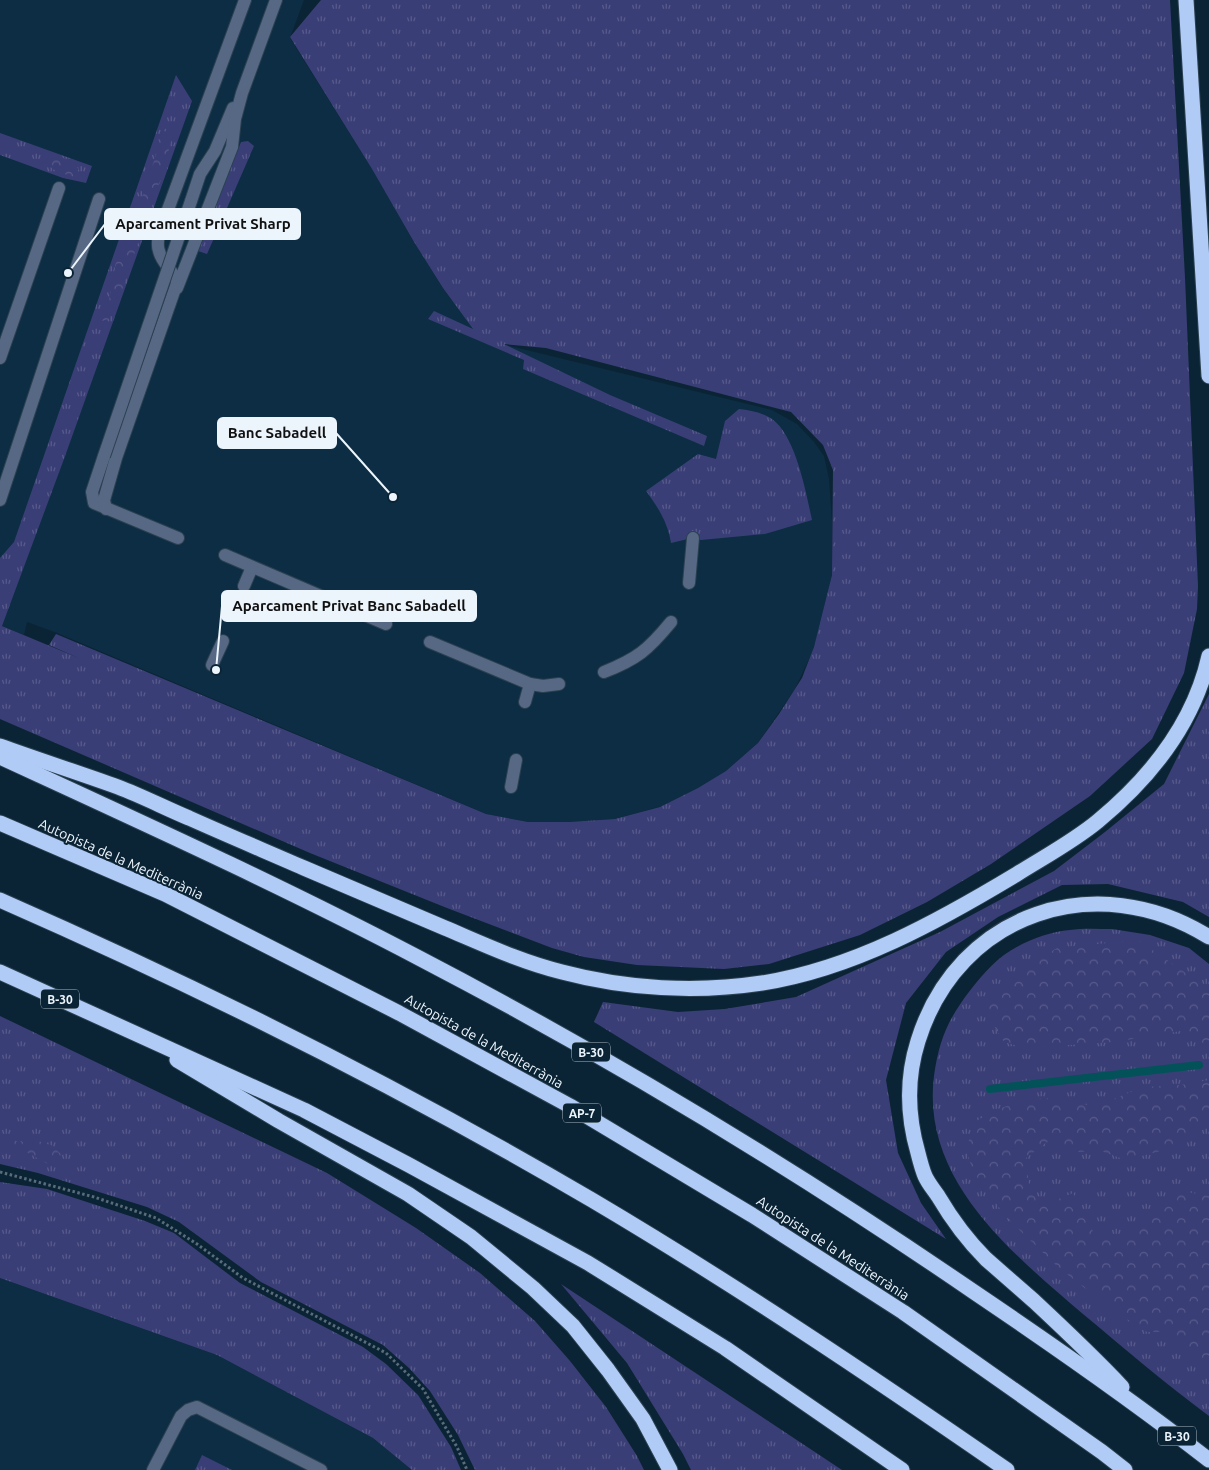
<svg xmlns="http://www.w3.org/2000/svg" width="1209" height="1470" viewBox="0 0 1209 1470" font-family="Ubuntu,sans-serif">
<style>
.built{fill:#0c2d43}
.grass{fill:url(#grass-tufts)}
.forest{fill:url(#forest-crowns)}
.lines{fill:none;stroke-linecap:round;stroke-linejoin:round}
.stream{stroke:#045259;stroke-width:8}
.lane-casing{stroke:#2b4151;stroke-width:14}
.highway-casing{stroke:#2b4151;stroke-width:17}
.path{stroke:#596c7a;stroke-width:3;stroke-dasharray:2.5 2.5;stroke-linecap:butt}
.lane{stroke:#566884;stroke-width:12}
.highway{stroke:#b0cbf6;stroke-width:15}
.lane-bridge-casing{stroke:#2b4151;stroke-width:14;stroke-linecap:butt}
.lane-bridge{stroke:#566884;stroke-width:12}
.labels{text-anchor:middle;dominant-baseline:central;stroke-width:4;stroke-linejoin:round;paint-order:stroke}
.shield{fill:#0b2435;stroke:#a9b6c0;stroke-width:1}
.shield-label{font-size:12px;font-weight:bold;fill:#edf5fc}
.street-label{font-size:14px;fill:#edf5fc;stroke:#0b2435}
.leader{fill:none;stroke:#edf5fc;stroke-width:2}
.callout-dot{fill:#edf5fc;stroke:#0b2435;stroke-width:2}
.callout{fill:#edf5fc;stroke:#edf5fc;stroke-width:2}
.callout-label{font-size:15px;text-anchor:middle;font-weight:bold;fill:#111}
</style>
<defs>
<pattern id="grass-tufts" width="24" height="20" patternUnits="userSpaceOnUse" patternTransform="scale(1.25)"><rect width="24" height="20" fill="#3a3e76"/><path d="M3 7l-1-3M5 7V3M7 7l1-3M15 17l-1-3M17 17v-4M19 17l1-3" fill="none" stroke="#575a8a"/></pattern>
<pattern id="forest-crowns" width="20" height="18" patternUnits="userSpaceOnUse" patternTransform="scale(1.25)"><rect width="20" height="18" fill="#3a3e76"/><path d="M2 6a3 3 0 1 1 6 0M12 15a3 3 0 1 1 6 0" fill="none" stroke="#575a8a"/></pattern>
</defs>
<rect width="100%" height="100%" fill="#0b2435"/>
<!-- built -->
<g class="built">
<polygon points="0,0 304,0 290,38 372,169 414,242 443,288 474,330 502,344 772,410 797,424 814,442 824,456 829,479 832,521 832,575 820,627 812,653 795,689 758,743 726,771 698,788 662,806 615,819 569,822 528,822 486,814 57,633 27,622 24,635 0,625"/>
<polygon points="0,1278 217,1355 373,1438 412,1470 0,1470"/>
</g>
<!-- grass -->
<g class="grass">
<polygon points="321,0 1170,0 1185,278 1198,586 1197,609 1184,673 1152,739 1090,796 991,864 927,902 860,935 769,964 724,969 637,965 584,957 552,948 447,908 310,853 0,719 0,558 14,542 176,75 192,101 64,459 2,626 81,659 49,645 56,634 486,814 528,822 569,822 615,819 660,807 698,788 726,771 758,743 779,714 802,678 814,647 832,575 833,470 823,445 791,412 546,348 504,344 610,395 707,436 704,446 523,369 524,360 428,319 434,311 473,329 443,288 414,242 372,169 290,37"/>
<polygon points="0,133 92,166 86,183 63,178 0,155"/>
<polygon points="248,141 254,146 207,254 198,251 241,142"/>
<path d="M 739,409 C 750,410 763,413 772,419 C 796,436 806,493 812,520 L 765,534 L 701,540 L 692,538 L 671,543 C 668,523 658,507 646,491 L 698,454 L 716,459 L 725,421 Z"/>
<polygon points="1209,694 1209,917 1183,902 1108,884 1062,885 998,917 946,952 906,1003 886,1080 898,1153 921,1203 946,1239 594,1022 603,1002 678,1012 725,1009 796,997 940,932 1054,871 1105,832 1164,784"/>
<path d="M 1112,929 L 1150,935 L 1189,948 L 1209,964 L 1209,1416 C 1166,1384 1125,1349 1083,1314 C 1012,1253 921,1180 934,1076 C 938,1047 945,1026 961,1003 C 972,987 988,967 1004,955 C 1022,942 1048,932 1070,930 C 1083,928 1098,929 1112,929 Z"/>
<polygon points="0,1016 327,1173 416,1228 480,1273 535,1321 570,1361 606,1407 637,1456 644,1470 475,1470 458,1435 430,1391 409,1368 383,1345 261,1282 179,1222 147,1207 38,1173 0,1164"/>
<polygon points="0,1182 47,1189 145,1221 174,1233 240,1283 363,1347 386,1364 418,1395 451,1447 461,1470 412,1470 373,1438 217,1355 0,1278"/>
<polygon points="561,1284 842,1470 691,1470 683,1454 627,1363"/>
<polygon points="202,1455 232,1470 195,1470"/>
</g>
<!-- forest -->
<g class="forest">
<polygon points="165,128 172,137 162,177 147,211 140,237 122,290 109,319 102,321 102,309 109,301 116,262 127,242 156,155 159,137"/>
<polygon points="60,155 69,163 79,169 73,177 56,171 46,164 49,156"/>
<polygon points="1138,940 1209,989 1209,1049 1181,1031 1114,1042 1025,1048 1004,1042 983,1008 1011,977 1057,948"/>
<polygon points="1209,1080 1209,1123 1199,1123 1188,1140 1180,1146 1126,1160 1101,1151 1079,1152 1047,1142 1026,1158 1030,1194 1049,1203 1073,1193 1097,1239 1118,1240 1141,1223 1176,1190 1209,1196 1209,1373 1167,1332 1147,1332 1114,1311 1059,1268 1008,1219 973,1173 966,1147 978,1120 998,1109 1022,1101 1046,1098 1080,1105 1101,1104 1143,1087 1181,1085"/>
<polygon points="0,1136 20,1142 38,1141 51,1145 61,1154 61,1162 50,1165 26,1152 0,1145"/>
</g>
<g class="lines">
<!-- stream -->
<polyline class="stream" points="990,1089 1199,1065"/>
<defs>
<g id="lane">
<polyline points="191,201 200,174 215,151 233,108"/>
<polyline points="177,288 232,147 235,119 242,93 276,0"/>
<polyline points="0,358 59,188"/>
<polyline points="104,456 92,492 94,503 178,538"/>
<polyline points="0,500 99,199"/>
<path d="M 106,509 L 104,500 L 116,458 L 177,283 C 173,269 162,264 159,251 C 157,246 158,239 159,234 L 245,0"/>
<polyline points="225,555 386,624"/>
<polyline points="689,583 693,538"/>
<polyline points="244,586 252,567"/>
<polyline points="430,642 530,684 525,702"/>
<polyline points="212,665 223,641"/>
<path d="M 604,672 C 637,659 648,650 671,622"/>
<polyline points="530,684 543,686 559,684"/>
<polyline points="511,787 516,760"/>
<polyline points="153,1470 181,1416 188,1410 197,1407 321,1470"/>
</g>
<g id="highway">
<polyline points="1186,0 1209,376"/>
<path d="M 0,746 C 39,760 79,773 118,787 C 142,796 165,808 189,818 C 227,835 265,851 304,868 C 351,888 398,908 445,928 C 483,944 521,962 562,972 C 626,989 696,993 762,983 C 853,969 939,921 1017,874 C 1044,857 1074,841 1098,821 C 1150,778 1194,723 1209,656"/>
<path d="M 0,757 C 141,822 282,886 419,958 C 611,1058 796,1170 974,1292 C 1054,1346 1133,1401 1209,1460"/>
<polyline points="0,823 165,894 399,1013 570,1106 752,1215 903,1312 1102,1452 1125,1470"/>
<path d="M 0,900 C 203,989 401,1088 592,1200 C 734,1284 871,1376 1007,1470"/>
<polyline points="0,972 304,1110 409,1165 588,1263 725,1348 902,1470"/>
<polyline points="177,1060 279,1121 408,1194 471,1237 533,1288 573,1326 608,1370 643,1419 670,1470"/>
<path d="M 1122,1387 C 1094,1357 1064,1329 1034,1301 C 1018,1287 1002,1273 986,1259 C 968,1241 951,1218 938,1196 C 934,1190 928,1183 925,1176 C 922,1169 920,1161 918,1153 C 907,1115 906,1079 918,1041 C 958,912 1097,867 1209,937"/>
</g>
</defs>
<!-- lane casing -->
<use href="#lane" class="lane-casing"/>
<!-- highway casing -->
<use href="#highway" class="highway-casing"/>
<!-- path -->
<polyline class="path" points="0,1172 94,1197 156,1218 197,1244 243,1278 386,1353 423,1389 457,1447 467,1470"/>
<!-- lane -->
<use href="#lane" class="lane"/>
<!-- highway -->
<use href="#highway" class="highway"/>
<defs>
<polyline id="lane-bridge" points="104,456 191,201"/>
</defs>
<!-- lane-bridge casing -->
<use href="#lane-bridge" class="lane-bridge-casing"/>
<!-- lane-bridge -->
<use href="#lane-bridge" class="lane-bridge"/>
</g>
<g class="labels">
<!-- shield labels -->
<g class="shield">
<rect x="41" y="989.5" width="38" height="19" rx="4"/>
<rect x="572" y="1042.5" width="38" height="19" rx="4"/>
<rect x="563" y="1103.5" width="38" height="19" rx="4"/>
<rect x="1158" y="1426.5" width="38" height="19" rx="4"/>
</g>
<g class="shield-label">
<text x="60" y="999">B-30</text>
<text x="591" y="1052">B-30</text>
<text x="582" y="1113">AP-7</text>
<text x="1177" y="1436">B-30</text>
</g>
<!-- street labels -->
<g class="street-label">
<text transform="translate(121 859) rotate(24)">Autopista de la Mediterrània</text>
<text transform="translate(484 1041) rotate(29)">Autopista de la Mediterrània</text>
<text transform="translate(833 1248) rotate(33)">Autopista de la Mediterrània</text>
</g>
</g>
<!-- callouts -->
<path class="leader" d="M68 273L105 224M393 497L336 433M216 670L222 606"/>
<g class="callout-dot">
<circle cx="68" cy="273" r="5"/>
<circle cx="393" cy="497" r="5"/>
<circle cx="216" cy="670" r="5"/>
</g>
<g class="callout">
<rect x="105" y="209" width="195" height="30" rx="5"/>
<rect x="218" y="418" width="118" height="30" rx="5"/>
<rect x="222" y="591" width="254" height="30" rx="5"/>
</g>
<g class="callout-label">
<text x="203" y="229">Aparcament Privat Sharp</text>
<text x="277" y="438">Banc Sabadell</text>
<text x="349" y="611">Aparcament Privat Banc Sabadell</text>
</g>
</svg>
